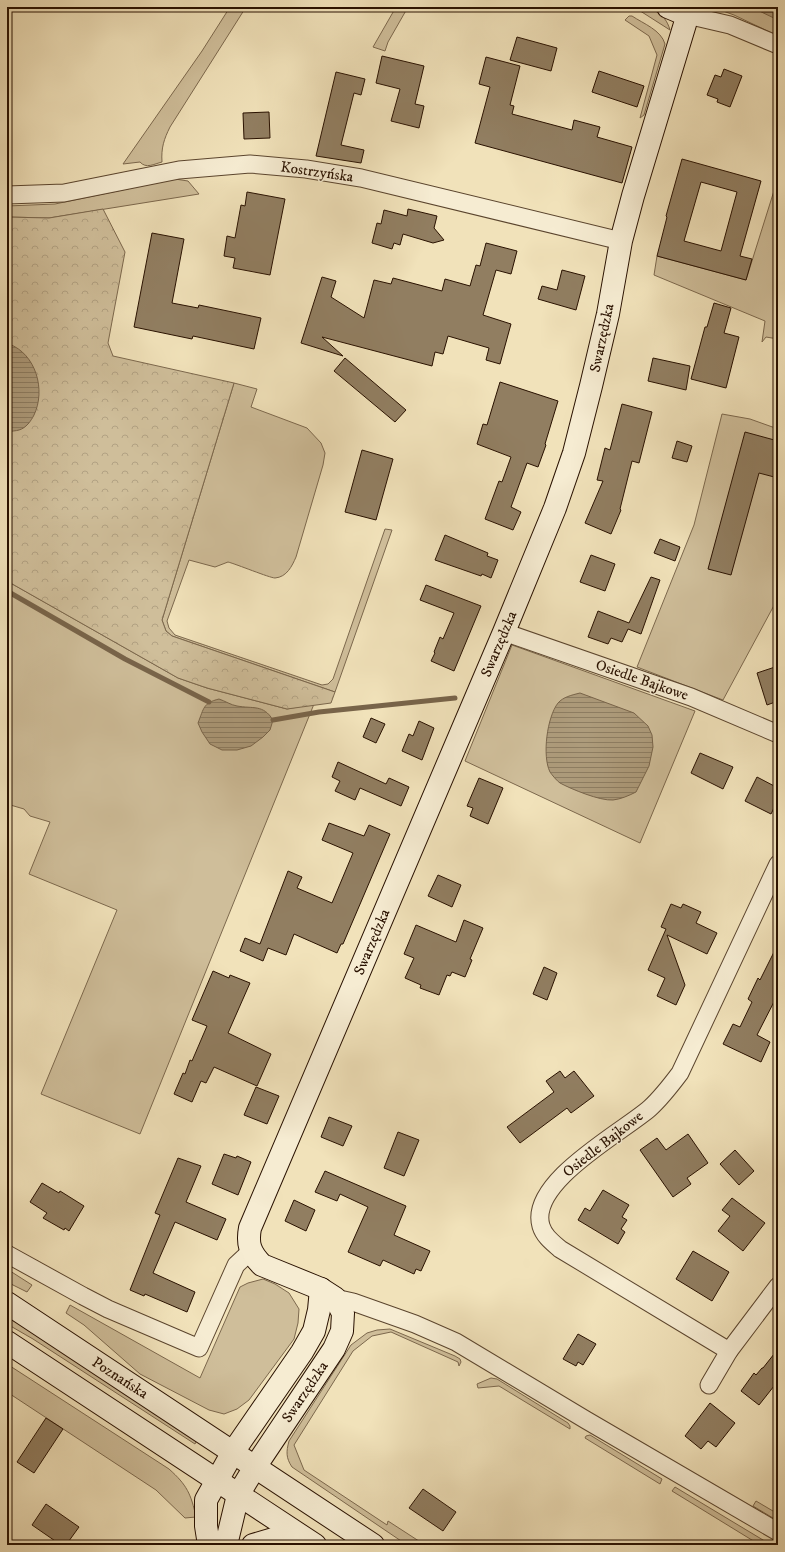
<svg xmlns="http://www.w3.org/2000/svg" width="785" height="1552" viewBox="0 0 785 1552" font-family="'IM FELL DW Pica',serif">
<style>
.grass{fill:#cfbe9a;stroke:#7c684d}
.forest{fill:url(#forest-crowns);stroke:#7c684d}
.water{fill:url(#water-rules);stroke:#78644a}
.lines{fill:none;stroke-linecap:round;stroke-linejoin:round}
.stream{stroke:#78644a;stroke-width:5}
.building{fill:#917e61;stroke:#291100;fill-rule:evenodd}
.street-casing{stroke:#5b452e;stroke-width:19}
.secondary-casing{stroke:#291100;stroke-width:24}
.street{stroke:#f6ecd2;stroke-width:17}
.secondary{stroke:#f6ecd2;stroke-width:22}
.labels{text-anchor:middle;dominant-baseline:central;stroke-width:3;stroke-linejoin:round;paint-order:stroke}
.street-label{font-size:15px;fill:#291100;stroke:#f6ecd2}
</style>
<defs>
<pattern id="forest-crowns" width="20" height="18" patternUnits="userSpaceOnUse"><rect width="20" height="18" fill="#cfbe9a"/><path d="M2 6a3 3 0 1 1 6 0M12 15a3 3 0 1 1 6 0" fill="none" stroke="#b2a283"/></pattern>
<pattern id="water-rules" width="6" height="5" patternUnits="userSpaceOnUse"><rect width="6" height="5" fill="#ad9b7b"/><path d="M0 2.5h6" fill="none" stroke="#8d7d62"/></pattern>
</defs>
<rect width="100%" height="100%" fill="#f1e2ba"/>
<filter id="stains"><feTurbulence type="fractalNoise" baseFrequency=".005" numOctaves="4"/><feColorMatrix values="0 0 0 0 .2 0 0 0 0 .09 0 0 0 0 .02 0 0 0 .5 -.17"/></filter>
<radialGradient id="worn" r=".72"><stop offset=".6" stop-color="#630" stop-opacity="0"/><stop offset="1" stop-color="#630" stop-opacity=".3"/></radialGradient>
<!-- grass -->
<g class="grass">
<path d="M 230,7 L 246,7 L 170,127 C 164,139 161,148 162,162 C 154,164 146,169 140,162 L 123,164 L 202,51 Z"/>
<polygon points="396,7 408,7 388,42 385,51 373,47"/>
<path d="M 634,7 C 651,7 665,12 670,30 Z"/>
<polygon points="712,7 778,7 778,36 734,15"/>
<path d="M 629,16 L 632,16 C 644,24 661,30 665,44 L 644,115 L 640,118 L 657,55 L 649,36 L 625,20 Z"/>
<polygon points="778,178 778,322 776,326 778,327 778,339 766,337 762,342 765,321 654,275 657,256 746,280"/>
<polygon points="175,179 188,181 199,194 49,218 7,217 7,206 55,204"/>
<path d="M 234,383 L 257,389 L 251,407 L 307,428 L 321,443 L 325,453 L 323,465 L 296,557 C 292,566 287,577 275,578 C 270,578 236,564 228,562 L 215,567 L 189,560 L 167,621 L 169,628 L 175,635 L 322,685 L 328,684 L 333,679 L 385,529 L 392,530 L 335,692 L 172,636 L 166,631 L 162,620 Z"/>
<polygon points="722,414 750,419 778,429 778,598 723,700 637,667 694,525"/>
<polygon points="7,581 178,678 207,688 287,709 314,704 140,1134 41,1094 117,910 29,874 50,822 30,816 24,809 7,804"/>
<polygon points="512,645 695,711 640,843 465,761"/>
<polygon points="7,1269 32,1285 27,1292 7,1282"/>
<polygon points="263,1279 275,1284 289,1293 299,1309 298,1323 294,1339 249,1400 237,1409 224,1414 209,1410 140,1374 84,1325 66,1313 70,1305 200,1378 240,1287 248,1283"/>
<polygon points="7,1315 197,1440 195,1444 33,1339 7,1324"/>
<path d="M 390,1329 L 455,1356 L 460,1359 L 461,1362 L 459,1366 L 458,1362 L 391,1332 L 372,1336 L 353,1351 L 294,1445 L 304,1470 L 387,1525 L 388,1521 L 425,1545 L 407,1545 L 292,1467 C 286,1458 286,1452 289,1441 L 351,1345 L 367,1333 L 377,1330 Z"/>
<path d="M 7,1364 L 169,1469 C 187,1485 191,1494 196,1517 L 185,1518 L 156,1490 L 7,1392 Z"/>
<polygon points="491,1378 497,1379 568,1423 570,1426 570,1429 499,1386 478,1388 477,1384"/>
<polygon points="590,1435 662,1479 660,1484 585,1438 586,1436"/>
<polygon points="675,1487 768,1543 767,1545 760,1545 672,1491"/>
<polygon points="756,1501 778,1514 778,1521 753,1506"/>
</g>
<!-- forest -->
<polygon class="forest" points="103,209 125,252 108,343 113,356 234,383 162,620 166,631 172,636 335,692 331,703 287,709 207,688 178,678 7,581 7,217 49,218"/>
<!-- water -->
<g class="water">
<polygon points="751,7 778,7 778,20"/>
<path d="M 9,344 C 36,354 46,390 34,415 C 31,421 26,428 19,430 C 16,431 11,431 7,432 L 7,345 Z"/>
<path d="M 580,693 L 634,713 L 648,726 L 652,735 L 653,747 L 649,766 L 636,792 C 628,796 621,799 613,800 C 600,801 571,789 560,783 C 557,781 552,775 550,772 C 542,756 547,717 558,703 C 563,697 572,695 580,693 Z"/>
<path d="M 219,699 C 225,701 231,705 237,706 C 253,709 263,704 273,720 L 270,730 L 263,737 L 251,746 L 237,750 L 222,750 L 210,744 L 202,732 L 198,723 C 204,708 203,703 219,699 Z"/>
</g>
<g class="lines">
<!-- stream -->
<g class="stream">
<polyline points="7,591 125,659 209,702"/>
<polyline points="273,720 319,712 455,698"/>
</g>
</g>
<!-- building -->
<g class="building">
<polygon points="517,37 557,48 551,71 510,60"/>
<polygon points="382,56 424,66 415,104 424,106 419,128 391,121 400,89 376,83"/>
<polygon points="486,57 520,66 510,105 514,106 512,114 572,130 574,120 600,127 597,137 632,147 622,183 475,143 490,87 479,84"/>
<polygon points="724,69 742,76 730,107 717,102 718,99 707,95 715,75 721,77"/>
<polygon points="599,71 644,86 637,107 592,92"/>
<polygon points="336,72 365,79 361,95 354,93 341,145 364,150 361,163 316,156"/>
<polygon points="269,112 270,138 244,139 243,113"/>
<path d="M 682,159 L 761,181 L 740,256 L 752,259 L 746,280 L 657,256 L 667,217 L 666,216 ZM 701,182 L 737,192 L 721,251 L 684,241 Z"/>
<polygon points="247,192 285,199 270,275 233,268 235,258 224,256 227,236 235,238 241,205 245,206"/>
<polygon points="408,209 437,216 434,228 444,240 433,243 403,234 400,245 394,243 392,249 372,243 377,223 381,224 384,210 407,216"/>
<polygon points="152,233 184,239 172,303 198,308 199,305 261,318 254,349 193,336 192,339 134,327"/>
<polygon points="486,243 517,251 511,274 496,270 483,315 511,324 500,364 486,360 489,348 448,336 443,354 435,352 432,366 322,337 343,356 301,343 322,277 336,281 331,297 364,318 374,280 391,284 393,278 442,291 445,279 470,286 476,265 480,266"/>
<polygon points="562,270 585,276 576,310 538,299 542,286 557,290"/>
<polygon points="714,303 731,308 724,333 739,337 726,388 691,379 705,327 707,327"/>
<polygon points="345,358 406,410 395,422 334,371"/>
<polygon points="653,358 690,366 686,390 648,381"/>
<polygon points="500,382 558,401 545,444 546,445 538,467 527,463 511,507 521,512 513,530 485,519 499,481 502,482 511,457 477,444 483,424 487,425"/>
<polygon points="622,404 652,412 639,463 632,461 620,509 621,510 611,534 585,523 603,481 597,480 605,448 610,450"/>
<polygon points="745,432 778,441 778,478 759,473 731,575 708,569"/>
<polygon points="677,441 692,446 687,462 672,458"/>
<polygon points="362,450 393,459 376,520 345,512"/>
<polygon points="445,535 488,553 487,556 498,560 491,578 482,574 481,576 435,560"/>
<polygon points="660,539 680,547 675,561 654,553"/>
<polygon points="591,555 615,564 605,591 580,582"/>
<polygon points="651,577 660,580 641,634 628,629 622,642 611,638 608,644 588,637 598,611 629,623"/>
<polygon points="426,585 481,606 454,671 431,661 435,653 434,652 440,637 443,639 454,613 420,600"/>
<polygon points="778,666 778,701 767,705 757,673"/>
<polygon points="371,718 385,724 376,743 363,737"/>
<polygon points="419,721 434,728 422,760 402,751 409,734 413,736"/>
<polygon points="700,753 733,767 723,789 691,773"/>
<polygon points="338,762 386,784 389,778 409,787 401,806 360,788 355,800 335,791 340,781 332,777"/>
<polygon points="757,777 778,788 778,800 771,814 745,801"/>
<polygon points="479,778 503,788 488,824 470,816 473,808 467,806"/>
<polygon points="329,823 364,836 369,825 390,834 343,944 341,944 337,953 294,934 286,955 268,948 263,961 240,951 245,938 260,944 288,871 302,877 297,888 332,903 353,853 322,840"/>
<polygon points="438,875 461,885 452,907 428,896"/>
<polygon points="671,904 681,908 683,904 701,912 696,923 717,933 707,954 667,935 685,985 676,1005 657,996 665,978 648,970 666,929 661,927"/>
<polygon points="464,920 483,928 470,959 472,960 465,977 452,972 450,976 447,975 439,995 420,988 421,985 405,978 414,958 404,954 416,925 456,942"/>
<polygon points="778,944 778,994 757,1035 770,1042 761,1062 723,1044 733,1024 740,1027 752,1002 748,999 758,978 760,980"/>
<polygon points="544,967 557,973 547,1000 533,994"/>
<polygon points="213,971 229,978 230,975 250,983 228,1033 271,1054 257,1086 214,1067 206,1083 201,1081 192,1102 174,1094 183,1073 185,1074 190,1060 192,1061 207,1026 192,1020"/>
<polygon points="560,1071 565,1078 574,1071 594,1096 571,1113 567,1108 520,1143 507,1127 554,1092 546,1081"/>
<polygon points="256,1087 279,1096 267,1124 244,1115"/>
<polygon points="329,1117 352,1126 343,1146 321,1137"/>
<polygon points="398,1132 419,1140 404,1176 384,1168"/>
<polygon points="688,1134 708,1163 687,1178 691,1184 673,1197 640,1150 657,1138 666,1150"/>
<polygon points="735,1150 754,1171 739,1185 720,1164"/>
<polygon points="224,1154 236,1158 237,1156 251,1162 238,1195 212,1184"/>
<polygon points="178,1158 201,1166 186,1202 226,1219 217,1240 175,1222 153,1273 195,1292 187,1312 145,1294 144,1296 130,1290 160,1215 155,1213"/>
<polygon points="325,1171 406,1206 394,1235 430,1251 421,1271 416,1269 414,1274 383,1260 380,1266 348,1252 368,1207 340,1194 337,1201 315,1192"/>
<polygon points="42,1183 59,1193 60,1191 84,1206 69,1231 65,1228 64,1230 43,1218 47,1213 30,1202"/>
<polygon points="603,1190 629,1205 622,1217 627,1220 621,1229 625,1232 618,1244 578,1220 585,1208 590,1211"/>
<polygon points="732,1198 765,1223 743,1251 718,1231 730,1216 722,1210"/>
<polygon points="294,1200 315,1210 306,1231 285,1221"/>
<polygon points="693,1251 729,1272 712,1301 676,1279"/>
<polygon points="578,1334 596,1344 583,1365 578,1362 576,1366 563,1359"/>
<polygon points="778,1349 778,1381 759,1405 741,1391 754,1373 756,1375 762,1368 763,1368"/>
<polygon points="710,1403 735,1423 716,1447 708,1441 701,1449 685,1436"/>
<polygon points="46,1418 63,1429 34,1473 17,1462"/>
<polygon points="423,1489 456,1512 443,1531 409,1508"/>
<polygon points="46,1504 79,1527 66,1545 61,1545 32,1525"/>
</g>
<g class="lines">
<defs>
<g id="street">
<polyline points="687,15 730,25 778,45"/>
<polyline points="7,195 64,193 179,170 250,164 306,169 361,178 621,241"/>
<polyline points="504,632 691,697 778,734"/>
<path d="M 778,864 L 680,1073 C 671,1085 662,1097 650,1108 C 623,1132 528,1182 541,1226 C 544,1236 552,1242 560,1249 L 729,1351 L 778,1286"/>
<polyline points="7,1254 83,1296 108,1309 199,1348 236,1265 251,1251"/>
<polyline points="335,1298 353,1302 415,1324 456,1342 586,1420 778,1532"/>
<polyline points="709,1385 729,1351"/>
</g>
<g id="secondary">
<polyline points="7,1303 373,1545"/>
<polyline points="7,1342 315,1545"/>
<polyline points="209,1545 206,1526 206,1500 233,1452 302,1352 314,1331 319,1310 321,1289"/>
<path d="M 226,1545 L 238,1495 L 255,1467 L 334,1349 L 342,1331 L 343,1313 L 335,1298 L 321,1289 L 262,1265 C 250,1253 247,1244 250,1228 L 504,632 L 555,508 L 574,453 L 591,386 L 608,314 L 621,241 L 633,196 L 685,24 L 687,15 L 668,7"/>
<polyline points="253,1545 280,1537 305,1544"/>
</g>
</defs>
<!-- street casing -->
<use href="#street" class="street-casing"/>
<!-- secondary casing -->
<use href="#secondary" class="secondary-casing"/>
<!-- street -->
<use href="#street" class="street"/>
<!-- secondary -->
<use href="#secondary" class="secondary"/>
</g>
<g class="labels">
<!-- street labels -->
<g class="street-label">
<text transform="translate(317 172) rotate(8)">Kostrzyńska</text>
<text transform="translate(602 338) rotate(-78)">Swarzędzka</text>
<text transform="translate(499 644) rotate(-67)">Swarzędzka</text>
<text transform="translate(642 680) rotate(19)">Osiedle Bajkowe</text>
<text transform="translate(372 942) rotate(-67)">Swarzędzka</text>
<text transform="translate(603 1144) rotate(-38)">Osiedle Bajkowe</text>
<text transform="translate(120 1378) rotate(33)">Poznańska</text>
<text transform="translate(305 1392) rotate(-56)">Swarzędzka</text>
</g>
</g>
<!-- margin -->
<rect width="785" height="1552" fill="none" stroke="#f1e2ba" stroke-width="24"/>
<rect x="8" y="8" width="769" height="1536" fill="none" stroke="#291100" stroke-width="2"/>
<rect x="12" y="12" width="761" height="1528" fill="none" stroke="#291100"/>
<rect width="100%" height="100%" filter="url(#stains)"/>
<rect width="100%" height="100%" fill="url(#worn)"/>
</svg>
